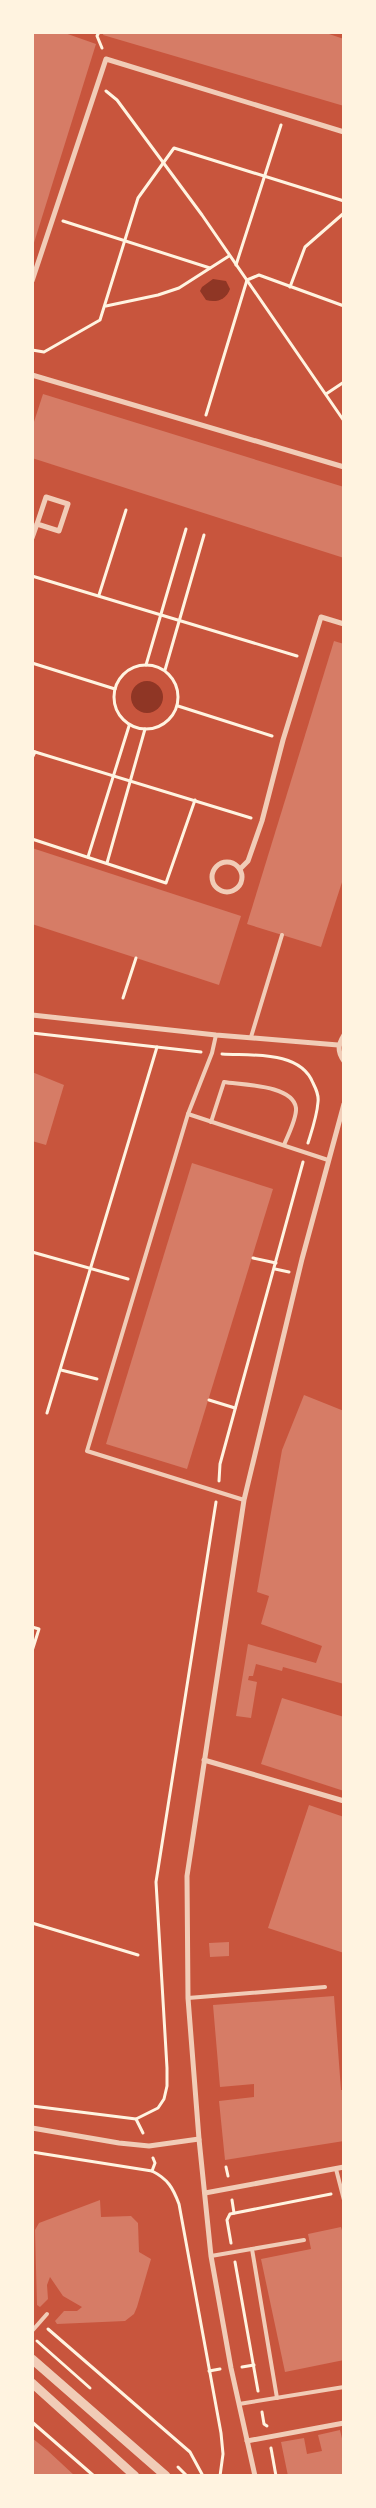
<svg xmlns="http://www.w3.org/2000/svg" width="376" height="2508" viewBox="0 0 376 2508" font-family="Manrope,sans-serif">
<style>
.water{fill:#8f3625}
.building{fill:#d67c66}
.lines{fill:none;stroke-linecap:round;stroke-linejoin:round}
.path{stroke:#fff3e0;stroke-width:3}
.service{stroke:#f1ccb7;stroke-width:4}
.minor{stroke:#f1ccb7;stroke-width:5}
.tertiary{stroke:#f1ccb7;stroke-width:9}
</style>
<rect width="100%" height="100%" fill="#c8553d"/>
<!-- water -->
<g class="water">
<path d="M 213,279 L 226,281 L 230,289 C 226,300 216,303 206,300 L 200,291 L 202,287 Z"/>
<circle cx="147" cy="697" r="16"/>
</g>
<!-- building -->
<g class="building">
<polygon points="32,32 62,32 96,44 33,246"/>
<polygon points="104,32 323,32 344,39 344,106 103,35"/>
<polygon points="43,394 344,487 344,558 32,458 32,428"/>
<polygon points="334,641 344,644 344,876 321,947 247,924"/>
<polygon points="32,848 241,916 219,985 32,924"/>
<polygon points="32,1072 64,1085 46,1145 32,1141"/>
<polygon points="192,1163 273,1189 187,1469 106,1444"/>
<polygon points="304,1395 344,1411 344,1684 283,1667 282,1671 256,1664 253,1676 249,1676 248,1680 257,1682 251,1718 236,1716 248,1644 316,1663 322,1646 261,1624 269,1596 257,1592 282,1450"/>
<polygon points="282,1698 344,1717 344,1791 261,1764"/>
<polygon points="309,1805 344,1817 344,1953 268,1928"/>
<polygon points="229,1942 229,1956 210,1957 209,1943"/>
<polygon points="334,1996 341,2090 344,2090 344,2141 225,2160 219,2101 254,2097 254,2084 220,2087 213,2005"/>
<polygon points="100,2200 101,2217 131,2216 138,2223 139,2252 151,2259 137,2307 134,2314 125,2321 57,2324 55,2321 64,2311 77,2311 82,2307 63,2296 50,2277 47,2285 48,2299 40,2307 37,2305 35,2230 39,2223"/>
<polygon points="341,2227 344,2237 344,2360 285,2372 261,2259 311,2249 308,2234"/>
<polygon points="340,2430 344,2447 344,2476 288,2476 281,2442 304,2438 307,2454 322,2451 318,2435"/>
<polygon points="32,2438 47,2450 75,2476 32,2476"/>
</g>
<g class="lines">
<!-- path -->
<g class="path">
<polyline points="99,32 97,36 102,48"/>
<polyline points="342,32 344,33"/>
<polyline points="106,91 117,100 202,215 344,421"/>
<polyline points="63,221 210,268"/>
<polyline points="236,265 281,125"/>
<polyline points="290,287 305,247 344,213"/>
<polyline points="106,306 158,295 179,288 229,256"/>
<polyline points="32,350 44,352 100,320 138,198 174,148 344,201"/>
<polyline points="326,394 344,382"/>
<polyline points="206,415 247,280 259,275 344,306"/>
<polyline points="32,576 297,656"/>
<polyline points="99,595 126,510"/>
<polyline points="32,663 115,689"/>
<polyline points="146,665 186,529"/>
<circle cx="146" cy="697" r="32"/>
<polyline points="165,670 204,535"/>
<polyline points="178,706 272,736"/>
<polyline points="32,751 251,818"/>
<polyline points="32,758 35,752"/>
<polyline points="32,839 166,883 195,800"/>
<polyline points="88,857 129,726"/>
<polyline points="107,863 145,729"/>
<polyline points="123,998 136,958"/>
<polyline points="32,1033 201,1052"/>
<path d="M 222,1054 C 251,1056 300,1050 313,1083 C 316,1089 319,1095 318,1102 C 317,1116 312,1130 308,1143"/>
<polyline points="32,1252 128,1279"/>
<polyline points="253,1258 276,1263"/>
<polyline points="275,1269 289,1272"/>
<polyline points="61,1370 97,1379"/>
<polyline points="209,1400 235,1408"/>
<polyline points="47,1413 157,1047"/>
<polyline points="219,1481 220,1464 303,1162"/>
<polyline points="32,1627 39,1629 32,1651"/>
<polyline points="32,1923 138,1955"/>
<polyline points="32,2106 136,2119 158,2108 164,2099 167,2086 167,2068 156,1882 216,1502"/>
<polyline points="136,2119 143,2133"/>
<polyline points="32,2152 152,2171"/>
<path d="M 153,2158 L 155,2163 L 152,2171 C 168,2179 173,2188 179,2204 L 221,2433 L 223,2454 L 220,2476"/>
<polyline points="226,2167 228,2176"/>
<polyline points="232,2200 234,2213"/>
<polyline points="231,2243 227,2220 230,2214 331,2194"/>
<polyline points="235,2262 258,2391"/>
<polyline points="48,2329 190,2452 203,2476"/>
<polyline points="37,2341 90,2388"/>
<polyline points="242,2367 254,2365"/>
<polyline points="209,2371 220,2369"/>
<polyline points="262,2412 264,2424 267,2426"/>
<polyline points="32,2422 94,2476"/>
<polyline points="271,2448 276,2476"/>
<polyline points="178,2467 187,2476"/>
</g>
<!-- service -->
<g class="service">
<polyline points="216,1035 212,1053 188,1114 87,1451 244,1500"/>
<polyline points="251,1037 282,935"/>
<polyline points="188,1114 328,1160"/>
<path d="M 211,1122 L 224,1082 C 243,1085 293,1085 296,1108 C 297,1118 288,1135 284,1145"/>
<polyline points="188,1998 325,1987"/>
<polyline points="336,2169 344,2200"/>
<polyline points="252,2249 277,2398"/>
<polyline points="211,2256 304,2240"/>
<polyline points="32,2331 47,2314"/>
<polyline points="239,2404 344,2387"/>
</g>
<!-- minor -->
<g class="minor">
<polyline points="32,281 106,59 344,132"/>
<polyline points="32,375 344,467"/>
<polygon points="46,497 68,504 59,531 37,524"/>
<polyline points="32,538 37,524"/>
<circle cx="227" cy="877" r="15"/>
<polyline points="240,869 248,861 262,821 283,740 321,617 344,624"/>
<polyline points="32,1015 216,1035 338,1045"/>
<path d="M 344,1035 C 338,1045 337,1051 344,1061"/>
<polyline points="204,1760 344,1801"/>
<polyline points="32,2128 119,2143 149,2146 199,2139"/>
<polyline points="205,2193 344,2167"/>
<polyline points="247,2441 344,2423"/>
<polyline points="255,2476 231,2368 211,2256 199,2139 188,1998 187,1876 244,1500 302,1259 344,1104"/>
</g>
<!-- tertiary -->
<g class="tertiary">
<polyline points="32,2359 166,2476"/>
<polyline points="32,2383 135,2476"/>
</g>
</g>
<!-- border -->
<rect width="376" height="2508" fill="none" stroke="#fff3e0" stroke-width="68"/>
</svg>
